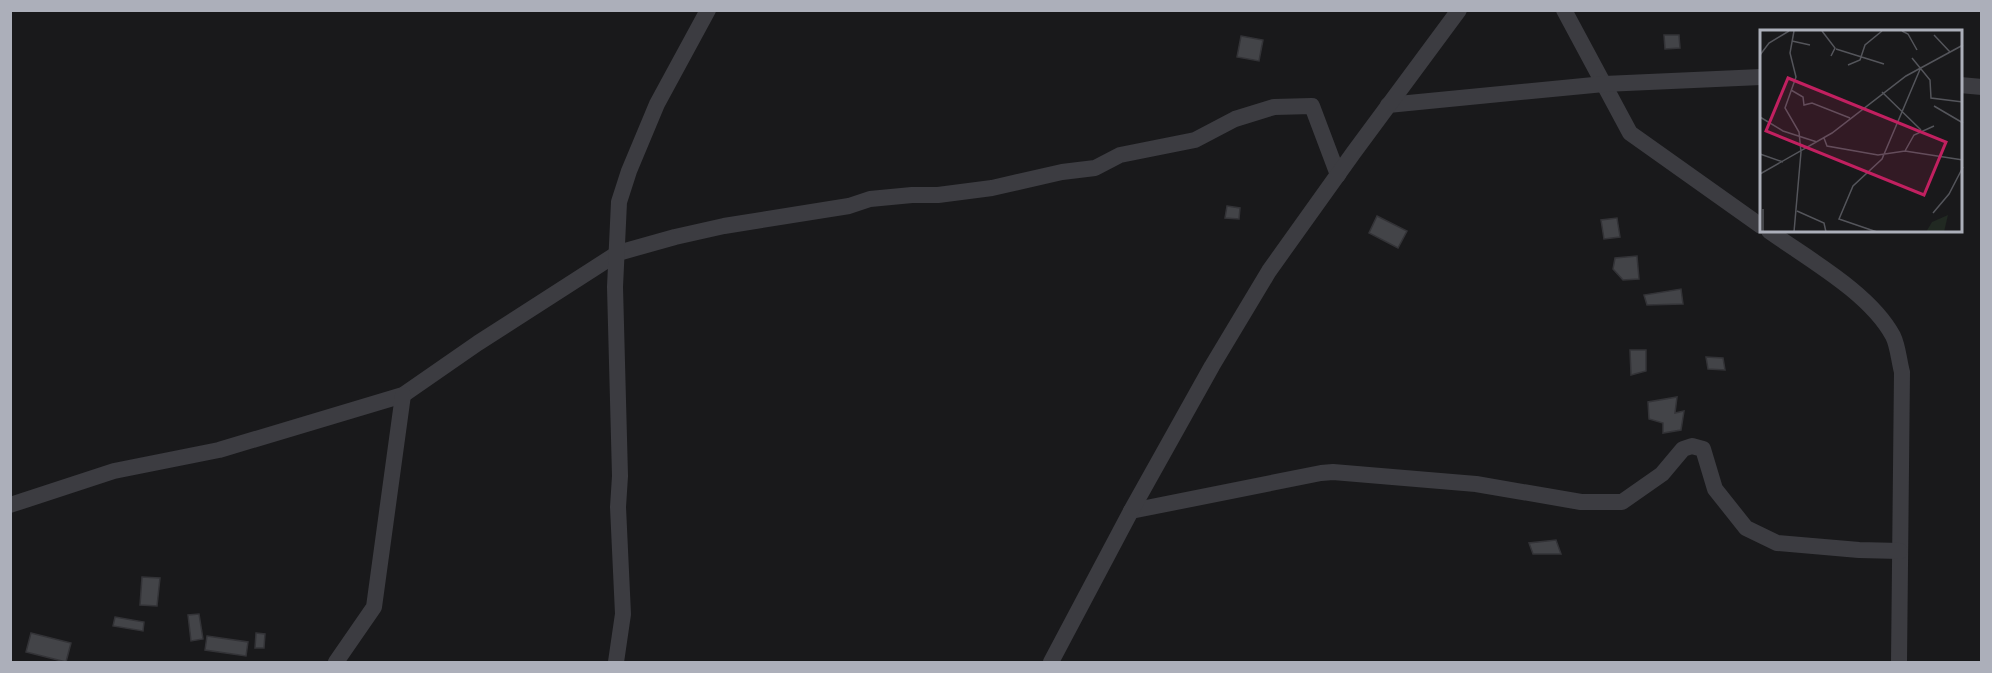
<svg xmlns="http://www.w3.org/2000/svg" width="1992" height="673" viewBox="0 0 1992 673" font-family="Arial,sans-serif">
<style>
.building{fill:#434448;stroke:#333337;stroke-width:1.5}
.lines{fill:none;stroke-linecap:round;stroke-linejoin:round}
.street{stroke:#3c3c41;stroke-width:16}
.inset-road{fill:none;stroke:#54555b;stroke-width:1.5}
.view{fill:#c12060;fill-opacity:0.15;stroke:#c12060;stroke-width:3}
.inset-edge{fill:none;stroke:#acafba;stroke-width:3}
</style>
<rect width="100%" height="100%" fill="#19191b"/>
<!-- building -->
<g class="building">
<polygon points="1664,35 1679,35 1680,48 1665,49"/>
<polygon points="1241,36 1263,40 1259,61 1237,57"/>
<polygon points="1227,206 1240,208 1239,219 1225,218"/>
<polygon points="1377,216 1407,231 1398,248 1369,233"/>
<polygon points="1617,218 1620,237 1604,239 1601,220"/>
<polygon points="1637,256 1639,279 1623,280 1613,269 1615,258"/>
<polygon points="1681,289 1683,304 1647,305 1644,295"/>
<polygon points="1630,350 1646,350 1646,371 1631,375"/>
<polygon points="1706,357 1723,358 1725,370 1708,369"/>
<polygon points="1677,397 1675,413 1684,411 1681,430 1663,433 1663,423 1649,419 1648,402"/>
<polygon points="1556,540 1561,554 1533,554 1529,543"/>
<polygon points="142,577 160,578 157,606 140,605"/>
<polygon points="199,614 203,639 191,641 188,615"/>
<polygon points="115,617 144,622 143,631 113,626"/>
<polygon points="31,633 71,643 66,662 26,652"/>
<polygon points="256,633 265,634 264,648 255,648"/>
<polygon points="207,636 248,642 246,656 205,650"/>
</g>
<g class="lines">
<!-- street -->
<g class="street">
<polyline points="1564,10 1630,133 1761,226"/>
<polyline points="1960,85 1982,87"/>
<polyline points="1388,105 1604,84 1761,77"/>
<path d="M 1769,231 C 1808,259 1870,293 1893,336 C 1898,346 1899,361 1902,372 L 1899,662"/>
<polyline points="10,505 114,471 219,450 403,395 478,343 618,253 675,237 724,226 849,206 870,199 912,195 938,195 992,188 1062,172 1095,168 1120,155 1195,140 1235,119 1274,107 1312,106 1338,175"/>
<polyline points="1131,511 1321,473 1333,472 1476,484 1581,502 1622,502 1662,474 1683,449 1692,446 1703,449 1715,489 1746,528 1777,543 1859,550 1900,551"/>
<polyline points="336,662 374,607 403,395"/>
<polyline points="616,662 623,614 618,507 620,476 615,287 619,202 629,171 657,104 708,10"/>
<polyline points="1051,662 1131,511 1212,366 1269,271 1354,152 1459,10"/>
</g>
</g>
<!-- overview -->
<g transform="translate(1760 30)">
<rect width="202" height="202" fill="#19191b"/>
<path d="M 188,185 L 184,202 L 166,202 L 172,192 Z" fill="#212922"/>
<path class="inset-road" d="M 62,1 L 75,18 L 71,26M 142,1 L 148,4 L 157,20M 174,5 L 190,22M 32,11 L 50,15M 76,19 L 124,34M 0,25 L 9,13 L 29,1M 152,28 L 170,50 L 171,68 L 203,72M 88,35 L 100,30 L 105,15 L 122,1M 31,60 L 43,67 L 44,75 L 52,73 L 90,88M 122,62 L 161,100M 174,76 L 203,93M 0,87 L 23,101 L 57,112M 64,108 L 67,116 L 118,125 L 145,121 L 203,130M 145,121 L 154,105 L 174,96M 0,124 L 23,132M 0,144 L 72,103 L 146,46 L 203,15M 3,179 L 3,202M 37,181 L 64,193 L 66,202M 173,183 L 189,164 L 203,137M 34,202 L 41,122 L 39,102 L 25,78 L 36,47 L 30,23 L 34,1M 117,202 L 79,189 L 93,156 L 122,129 L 161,37"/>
<path class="view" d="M 28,48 L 186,112 L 164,165 L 6,101 Z"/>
<rect width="202" height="202" class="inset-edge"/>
</g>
<!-- border -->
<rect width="1992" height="673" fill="none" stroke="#acafba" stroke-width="24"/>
</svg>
